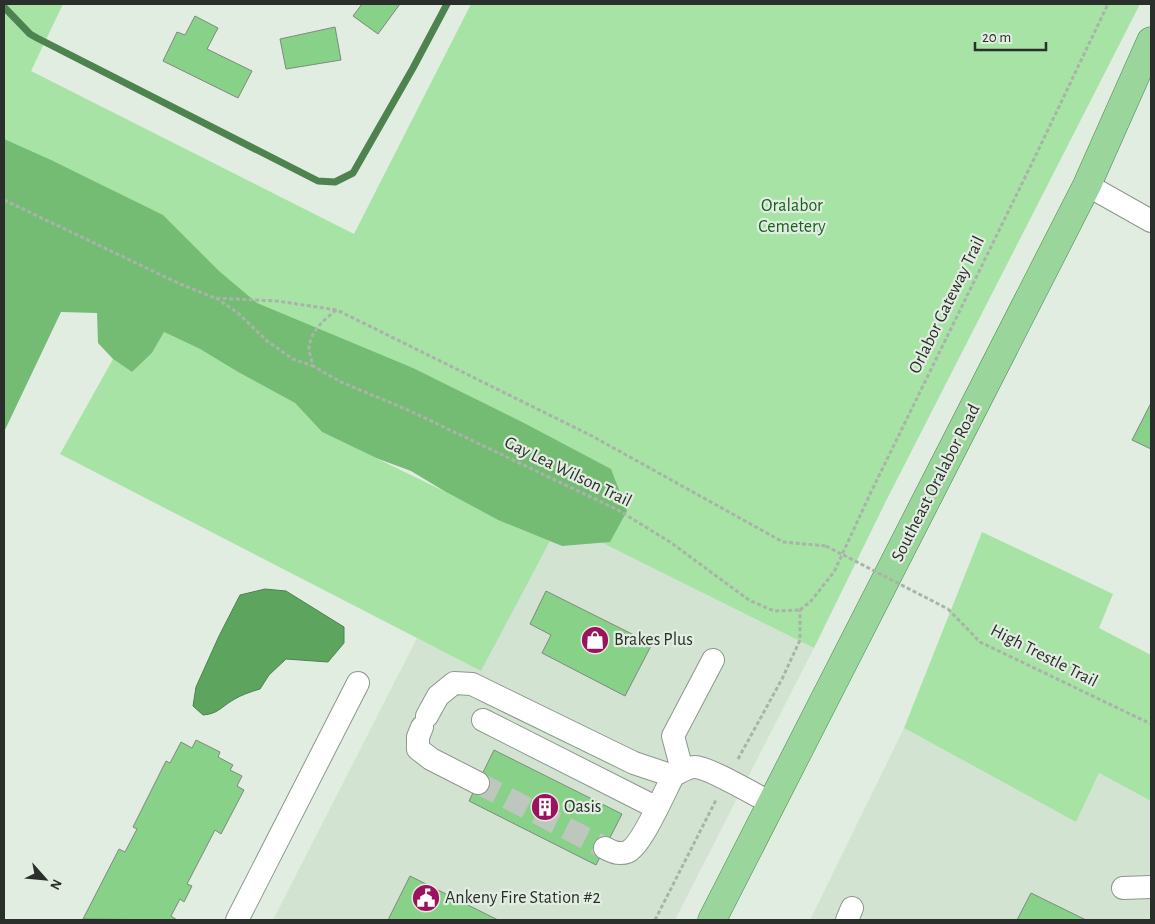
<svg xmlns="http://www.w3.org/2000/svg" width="1155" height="924" viewBox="0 0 1155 924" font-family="'Alegreya Sans',sans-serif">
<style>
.built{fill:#d3e3d2}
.green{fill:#a6e3a5}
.forest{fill:#74bc74}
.water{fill:#5da55e;stroke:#4e824f}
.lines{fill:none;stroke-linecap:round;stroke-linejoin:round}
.stream{stroke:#4e824f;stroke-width:7}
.building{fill:#88d188;stroke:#7f897e}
.minor-tunnel{stroke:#bdc7bd;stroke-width:22;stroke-dasharray:22 11;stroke-linecap:butt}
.minor-casing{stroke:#8d978c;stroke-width:24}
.major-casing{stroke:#47894a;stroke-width:29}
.path{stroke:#aab3a9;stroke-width:3;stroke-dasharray:4 2.5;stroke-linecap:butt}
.minor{stroke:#fff;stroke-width:22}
.major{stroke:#9ad69c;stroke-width:28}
.path-bridge{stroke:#aab3a9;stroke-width:3;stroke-dasharray:4 2.5;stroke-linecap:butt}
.labels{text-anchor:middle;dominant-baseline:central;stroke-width:4.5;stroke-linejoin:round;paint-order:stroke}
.park-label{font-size:18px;fill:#17621d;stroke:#e2ede1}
.street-label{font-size:18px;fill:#2b2f2b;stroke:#e2ede1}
.poi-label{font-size:18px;fill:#2b2f2b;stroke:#e2ede1;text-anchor:start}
</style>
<rect width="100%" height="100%" fill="#e2ede1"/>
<!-- built -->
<g class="built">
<polygon points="550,541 562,546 600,542 814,648 675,920 273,920 417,638 481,670"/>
<polygon points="904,728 1076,822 1099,773 1151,801 1151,920 810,920"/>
</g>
<!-- green -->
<g class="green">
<polygon points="4,4 63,4 31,71 354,234 471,4 1140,4 886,501 814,648 4,246"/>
<polygon points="164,332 200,349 238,372 295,403 322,432 446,492 498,520 550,541 481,671 60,454 113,359 132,372 152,353"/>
<polygon points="982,532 1113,594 1099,628 1151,655 1151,801 1099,773 1076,822 904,728"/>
</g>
<!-- forest -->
<polygon class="forest" points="4,139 51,160 163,215 219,271 257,303 413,368 524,423 611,469 627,511 610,542 562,546 498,520 446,492 411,471 376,458 322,432 295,403 238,372 200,349 164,332 152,353 132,372 113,359 98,343 97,313 61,312 4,432"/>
<!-- water -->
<path class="water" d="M 265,589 L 286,591 L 344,627 L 344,643 L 328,662 L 286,659 L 269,675 L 260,689 C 250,692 241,695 233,700 C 221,707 218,714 203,715 L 193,706 L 196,687 L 219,636 L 240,595 Z"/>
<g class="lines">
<!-- stream -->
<polyline class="stream" points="4,7 30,34 37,38 318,181 335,182 353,173 413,68 447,4"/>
</g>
<!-- building -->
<g class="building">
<polygon points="362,4 400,4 378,34 353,16"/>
<polygon points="195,16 218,28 207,49 252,71 238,98 163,61 177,32 185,35"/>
<polygon points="335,27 341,60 286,69 280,39"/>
<polygon points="1151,403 1151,449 1132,440"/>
<polygon points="546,591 652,644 625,696 542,653 551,635 530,624"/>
<polygon points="196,740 220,752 218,757 233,765 230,770 242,776 237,786 244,790 221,834 215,830 187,884 192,886 184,902 180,899 171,916 177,920 83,919 119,849 125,852 137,829 133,827 166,761 170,763 181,742 192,748"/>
<polygon points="494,750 622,814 596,865 469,801"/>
<polygon points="410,876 498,920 388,920"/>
<polygon points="1031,893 1086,920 1017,920"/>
</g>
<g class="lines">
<!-- minor-tunnel -->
<polyline class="minor-tunnel" points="478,783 605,848"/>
<defs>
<g id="minor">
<polyline points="1087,185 1151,221"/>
<polyline points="427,716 438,696 454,683 472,684 634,763 673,776"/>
<polyline points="483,720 657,808"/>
<polyline points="422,727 418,737 418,749 431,759 478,783"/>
<polyline points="682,770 673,736 713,660"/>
<path d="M 605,848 C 612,852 619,855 627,852 C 641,847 665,791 673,776 C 680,772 687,767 695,767 C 708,767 757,796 771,803"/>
<polyline points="1123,888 1151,887"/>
<polyline points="237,920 358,683"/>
<polyline points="847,920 852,908"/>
</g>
<polyline id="major" points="712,920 1087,185 1151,41"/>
</defs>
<!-- minor casing -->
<use href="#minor" class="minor-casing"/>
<!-- major casing -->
<use href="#major" class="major-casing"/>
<!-- path -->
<g class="path">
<polyline points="4,200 180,284 215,298 277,301 337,310 592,436 783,542 826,546"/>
<polyline points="216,298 238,313 267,341 293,359 313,366"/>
<path d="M 336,310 C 324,320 309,332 309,350 C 310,355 312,361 313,366 L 341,382 L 408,410 L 618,510 L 670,542 L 749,600 L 774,611 L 800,610"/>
<polyline points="948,609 980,642 1151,724"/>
<polyline points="800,610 811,601 834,572 871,492 1034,159 1108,4"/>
<polyline points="738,759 782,679 800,640 800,610"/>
<polyline points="655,920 716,800"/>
</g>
<!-- minor -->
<use href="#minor" class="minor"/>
<!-- major -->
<use href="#major" class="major"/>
<!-- path-bridge -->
<polyline class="path-bridge" points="826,546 948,609"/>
</g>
<!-- icons -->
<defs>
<symbol id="shop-disc" viewBox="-11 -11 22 22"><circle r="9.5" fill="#9d125f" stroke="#e2ede1"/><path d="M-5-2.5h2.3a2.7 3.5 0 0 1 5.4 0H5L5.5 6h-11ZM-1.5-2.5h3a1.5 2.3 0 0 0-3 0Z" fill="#fff"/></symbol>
<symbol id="building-disc" viewBox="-11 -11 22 22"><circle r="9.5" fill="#9d125f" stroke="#e2ede1"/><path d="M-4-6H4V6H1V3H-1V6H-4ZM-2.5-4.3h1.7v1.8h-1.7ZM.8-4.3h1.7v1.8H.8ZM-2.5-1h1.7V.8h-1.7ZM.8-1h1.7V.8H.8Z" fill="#fff"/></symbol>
<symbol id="civic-disc" viewBox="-11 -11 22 22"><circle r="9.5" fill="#9d125f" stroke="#e2ede1"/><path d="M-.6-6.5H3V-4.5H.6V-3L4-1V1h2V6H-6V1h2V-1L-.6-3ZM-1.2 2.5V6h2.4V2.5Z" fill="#fff"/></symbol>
</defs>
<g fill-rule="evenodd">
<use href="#shop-disc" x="579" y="624" width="32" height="32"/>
<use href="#building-disc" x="529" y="791" width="32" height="32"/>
<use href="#civic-disc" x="410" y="882" width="32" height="32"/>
</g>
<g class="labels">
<!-- park labels -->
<g class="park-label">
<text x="792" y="206">Oralabor<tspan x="792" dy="21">Cemetery</tspan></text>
</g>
<!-- street labels -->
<g class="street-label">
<text transform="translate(947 305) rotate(-64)">Orlabor Gateway Trail</text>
<text transform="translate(568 472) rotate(26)">Gay Lea Wilson Trail</text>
<text transform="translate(936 483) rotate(-63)">Southeast Oralabor Road</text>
<text transform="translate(1044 656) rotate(27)">High Trestle Trail</text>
</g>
<!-- poi labels -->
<g class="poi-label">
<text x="614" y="640">Brakes Plus</text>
<text x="564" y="807">Oasis</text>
<text x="445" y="898">Ankeny Fire Station #2</text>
</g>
</g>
<!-- border -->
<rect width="1155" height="924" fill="none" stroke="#2b2f2b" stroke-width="10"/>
<!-- north arrow -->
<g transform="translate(45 879) rotate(117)" stroke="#e2ede1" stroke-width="4" paint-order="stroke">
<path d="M0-4L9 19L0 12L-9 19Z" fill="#2b2f2b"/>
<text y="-8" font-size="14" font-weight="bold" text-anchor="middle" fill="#2b2f2b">N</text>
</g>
<!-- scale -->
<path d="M975 42v8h71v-8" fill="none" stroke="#2b2f2b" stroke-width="2.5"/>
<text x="982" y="42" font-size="15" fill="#2b2f2b" stroke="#e2ede1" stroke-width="4" paint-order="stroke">20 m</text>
</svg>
